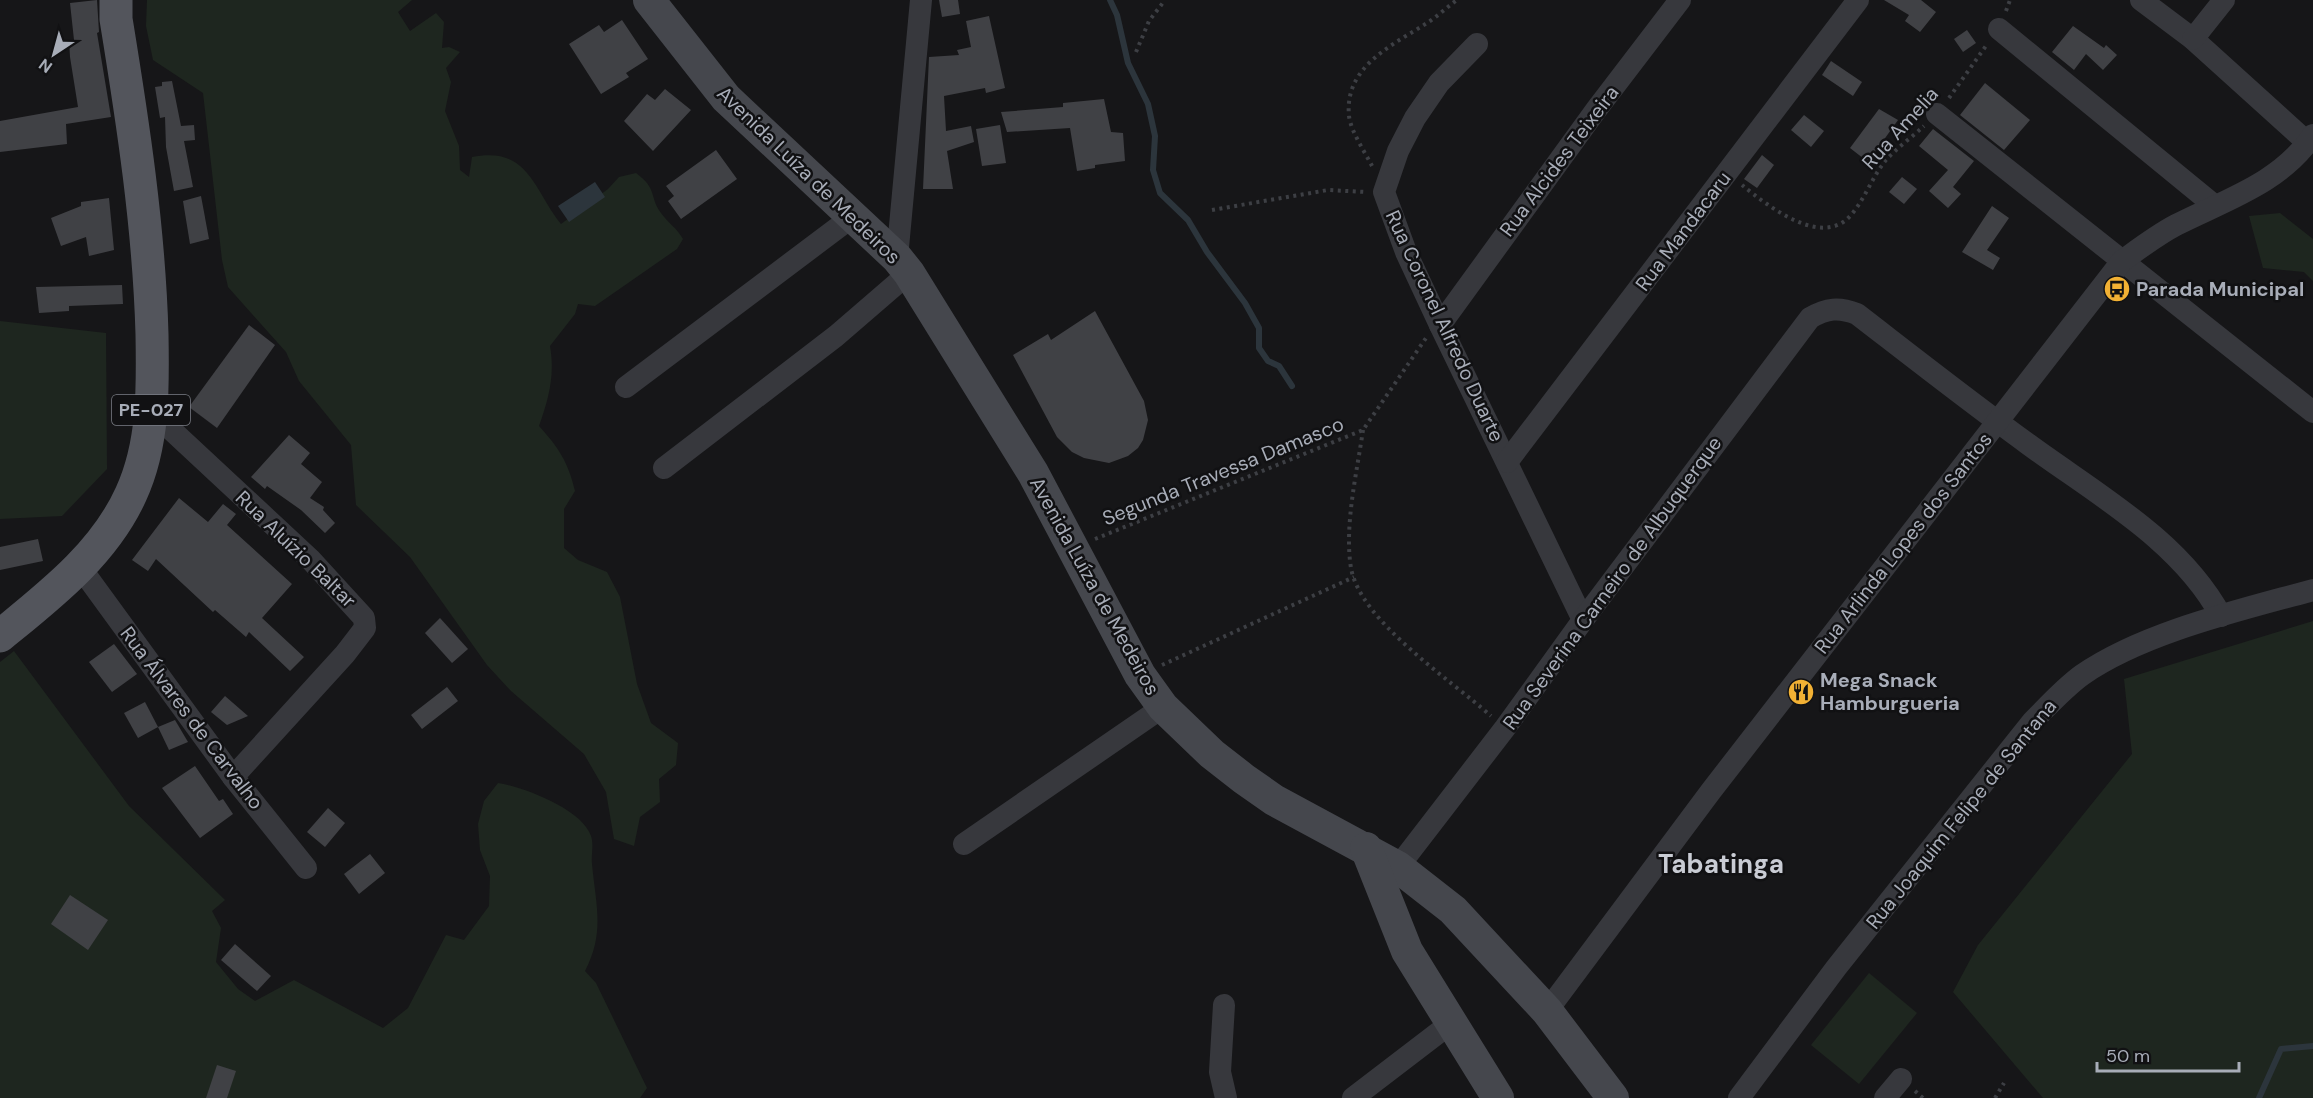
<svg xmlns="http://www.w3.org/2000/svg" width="2313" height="1098" viewBox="0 0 2313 1098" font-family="'DM Sans',sans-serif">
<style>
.green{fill:#1e261f}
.water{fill:#2c353c}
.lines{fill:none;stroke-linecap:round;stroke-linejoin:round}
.stream{stroke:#2c353c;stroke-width:6}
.building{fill:#404145}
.path{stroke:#3d3f44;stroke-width:4;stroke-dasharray:3 4.5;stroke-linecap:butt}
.street{stroke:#37383d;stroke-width:22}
.secondary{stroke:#45474d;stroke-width:32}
.primary{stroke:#53555c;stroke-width:33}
.labels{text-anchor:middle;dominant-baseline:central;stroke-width:5;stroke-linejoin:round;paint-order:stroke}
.shield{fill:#111113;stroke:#7b7e86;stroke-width:1.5}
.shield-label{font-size:18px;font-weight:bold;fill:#a8adb8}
.street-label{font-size:20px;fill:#a8adb8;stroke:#111113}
.poi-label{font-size:20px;font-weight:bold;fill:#a8adb8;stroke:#111113;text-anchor:start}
.district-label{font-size:26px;font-weight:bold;fill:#c9ccd4;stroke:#111113}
</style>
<rect width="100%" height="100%" fill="#161618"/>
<!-- green -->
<g class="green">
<path d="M 147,0 L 412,0 L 398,12 L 410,31 L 436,13 L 444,22 L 442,48 L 449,47 L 460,52 L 446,68 L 451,82 L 445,111 L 459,146 L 460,170 L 469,177 L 472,157 C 529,146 533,189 561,224 L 608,189 L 619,177 L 636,173 C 658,189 649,197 661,213 C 668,223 677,228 683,239 L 677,249 L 595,306 L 578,304 L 575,314 L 550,346 C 555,375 549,398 539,426 C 559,448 568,462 575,491 L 564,509 L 564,548 L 578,560 L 607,572 L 620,597 L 637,684 L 651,723 L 678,743 L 676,765 L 659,779 L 660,802 L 640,817 L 634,846 L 614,839 L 606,792 L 584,754 L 511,691 L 487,665 L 410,557 L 356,505 L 351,445 L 299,381 L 286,352 L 228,287 L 222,260 L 203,93 L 153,60 L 146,26 Z"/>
<polygon points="2280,213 2313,239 2313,281 2304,272 2263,268 2249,216"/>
<polygon points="0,321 106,333 107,469 62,516 0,519"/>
<polygon points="2313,621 2313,1098 2043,1098 1953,992 1978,945 2132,754 2124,679"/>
<path d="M 14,651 L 129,806 L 225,900 L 212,911 L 221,928 L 216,962 L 238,989 L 255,1001 L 294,980 L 383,1028 L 408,1008 L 446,935 L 464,940 L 489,906 L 490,876 L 480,850 L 478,824 L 484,801 L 498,783 C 523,787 582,809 591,836 C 594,844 591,855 592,864 C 596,906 605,932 585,971 L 596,983 L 647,1088 L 640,1098 L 0,1098 L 0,662 Z"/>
<polygon points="1869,973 1917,1013 1859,1084 1811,1045"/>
</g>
<!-- water -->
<polygon class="water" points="595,182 605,197 569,222 558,206"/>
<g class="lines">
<!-- stream -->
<g class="stream">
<polyline points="1110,0 1117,15 1128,63 1148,104 1155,136 1153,170 1160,193 1188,220 1207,252 1245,303 1259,328 1259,348 1268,361 1279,366 1292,386"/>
<polyline points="2259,1098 2281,1049 2313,1046"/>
</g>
</g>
<!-- building -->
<g class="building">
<polygon points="97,0 99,32 97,33 111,117 66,124 67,144 0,152 0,121 78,107 70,57 69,40 74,40 70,3"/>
<polygon points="939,0 958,0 960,14 942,17"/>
<polygon points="1884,0 1921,0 1936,12 1920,32 1905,21 1909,15"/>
<polygon points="989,16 1005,88 986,93 985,88 944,96 946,131 971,126 974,142 947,151 953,189 923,189 929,57 959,55 957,50 971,47 966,21"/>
<polygon points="622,20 648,59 626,73 629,77 601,94 569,44 599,25 604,32"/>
<polygon points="2073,26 2104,48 2106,45 2117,55 2103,70 2086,54 2074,70 2052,52"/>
<polygon points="1967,30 1976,43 1963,52 1954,39"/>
<polygon points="1831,61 1862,82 1853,96 1822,75"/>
<polygon points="172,81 181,126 194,125 195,140 184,141 193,187 174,191 166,147 165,117 160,118 155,87 162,86 162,82"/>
<polygon points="1985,83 2030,120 2004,150 1960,115"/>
<polygon points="665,89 691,110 653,151 624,121 647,94 655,100"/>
<polygon points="1104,99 1111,132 1123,133 1125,161 1095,165 1095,168 1077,171 1070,128 1007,132 1001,112 1063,107 1063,103"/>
<polygon points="1879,109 1898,120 1868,162 1850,148"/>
<polygon points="1804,115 1824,131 1811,147 1791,130"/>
<polygon points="1000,125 1006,163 982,166 976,129"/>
<polygon points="1933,129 1974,161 1953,187 1961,194 1948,208 1929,191 1948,170 1919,146"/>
<polygon points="716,150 737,179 681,219 668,201 674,196 666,186"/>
<polygon points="1762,155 1774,165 1757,188 1744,179"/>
<polygon points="1902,177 1917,189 1904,204 1889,192"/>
<polygon points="201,196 209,239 190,244 183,201"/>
<polygon points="109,198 114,250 89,256 86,237 61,246 51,218 81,206 81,202"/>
<polygon points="1992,206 2009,218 1987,250 2000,258 1993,270 1962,252"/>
<polygon points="122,285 123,304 69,306 69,311 39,313 36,287"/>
<polygon points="1095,311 1144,401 1148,420 1143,440 1138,448 1128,456 1109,463 1084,458 1072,452 1057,437 1013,355 1048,334 1051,340"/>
<polygon points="249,325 275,345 217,428 189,407"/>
<polygon points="289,435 310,453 301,464 322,482 310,498 324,507 323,510 335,523 325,533 301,510 267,486 265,489 251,477"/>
<polygon points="179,498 208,522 223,504 236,514 227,525 292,584 262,618 304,657 290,671 249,632 246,637 215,610 213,612 156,559 148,571 132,560"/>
<polygon points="38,539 43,561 0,570 0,547"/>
<polygon points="440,618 468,649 452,663 425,633"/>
<polygon points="114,644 137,674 112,692 89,662"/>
<polygon points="447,687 458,701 422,729 411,715"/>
<polygon points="225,696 248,716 227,725 211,712"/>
<polygon points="145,702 158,727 138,738 124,713"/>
<polygon points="175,720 188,742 169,750 158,727"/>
<polygon points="195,766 219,801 223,799 233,814 200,838 162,788"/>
<polygon points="328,808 345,823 325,847 307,832"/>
<polygon points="370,854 385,873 359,894 344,874"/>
<polygon points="70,895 108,920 88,950 51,924"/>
<polygon points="235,944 271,976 257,991 221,960"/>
<polygon points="217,1065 236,1071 227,1098 206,1098"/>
</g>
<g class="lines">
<!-- path -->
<g class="path">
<polyline points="2006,11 2010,0"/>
<polyline points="1136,52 1149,21 1165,0"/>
<polyline points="1949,98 1988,43"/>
<path d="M 1372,166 C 1365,152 1351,132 1349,116 C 1344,66 1393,45 1427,23 C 1438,16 1447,7 1457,0"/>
<path d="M 1742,185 C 1768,206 1822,249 1851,215 C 1865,199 1872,177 1886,160 C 1897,148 1912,137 1924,126"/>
<polyline points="1212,210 1328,190 1366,192"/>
<path d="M 1363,430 C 1357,472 1344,526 1351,568 C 1360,621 1451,680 1491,716"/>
<polyline points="1095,539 1363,430 1426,338"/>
<polyline points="1162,665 1354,577"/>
<polyline points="1915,1091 1923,1098"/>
<polyline points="1995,1098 2004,1083"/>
</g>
<!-- street -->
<g class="street">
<polyline points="2141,0 2193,39 2308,143"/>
<polyline points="1999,29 2215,206"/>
<polyline points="2193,39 2224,0"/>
<polyline points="1477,44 1439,83 1415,118 1398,151 1384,192 1406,252 1440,325 1583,620"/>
<polyline points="1937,114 2313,412"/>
<polyline points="897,258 921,0"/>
<polyline points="1440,325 1596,110 1680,0"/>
<polyline points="626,387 852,217"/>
<polyline points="151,411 310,559 364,618 365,628 345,654 233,777"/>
<polyline points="1507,462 1858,0"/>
<polyline points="664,468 836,336 909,273"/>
<polyline points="80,567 233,777 306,868"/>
<polyline points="964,844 1163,707"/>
<path d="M 1398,867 L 1505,728 L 1583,620 L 1810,318 C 1827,308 1839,307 1857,314 C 1914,358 1970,402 2028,444 C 2096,494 2180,540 2221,616"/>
<polyline points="1224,1005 1220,1072 1226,1098"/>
<path d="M 1547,1011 L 1711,791 L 2122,261 C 2140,248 2157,235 2176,225 C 2225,200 2281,183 2313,135"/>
<polyline points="1353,1098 1451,1023"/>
<path d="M 1739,1098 L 1836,968 L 2032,722 C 2048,706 2064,688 2082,675 C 2144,632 2241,610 2313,590"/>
<polyline points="1885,1098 1901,1079"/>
</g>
<!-- secondary -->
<g class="secondary">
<polyline points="649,0 726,98 897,258 909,273 1033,473 1140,675 1163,707 1212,754 1244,779 1274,800 1398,867 1453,910 1547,1011 1613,1098"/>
<polyline points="1366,848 1407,951 1498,1098"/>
</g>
<!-- primary -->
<path class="primary" d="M 0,636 C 49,596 104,554 131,494 C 154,444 153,388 152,334 C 149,228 133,123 116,19 L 116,0"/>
</g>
<!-- icons -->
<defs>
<symbol id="bus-disc" viewBox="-11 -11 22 22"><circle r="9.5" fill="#f2b134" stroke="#111113"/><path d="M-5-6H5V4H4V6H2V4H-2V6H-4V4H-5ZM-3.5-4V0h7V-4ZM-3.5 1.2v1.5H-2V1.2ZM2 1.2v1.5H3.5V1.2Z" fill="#111"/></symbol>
<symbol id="restaurant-disc" viewBox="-11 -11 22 22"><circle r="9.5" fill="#f2b134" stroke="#111113"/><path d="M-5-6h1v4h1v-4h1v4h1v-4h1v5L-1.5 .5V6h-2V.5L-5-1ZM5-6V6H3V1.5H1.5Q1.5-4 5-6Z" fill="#111"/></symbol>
</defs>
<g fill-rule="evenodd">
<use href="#bus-disc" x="2102" y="274" width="30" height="30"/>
<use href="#restaurant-disc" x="1786" y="677" width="30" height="30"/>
</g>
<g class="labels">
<!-- shield labels -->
<rect class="shield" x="112" y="395" width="78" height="30" rx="4.5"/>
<g class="shield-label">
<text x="151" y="410">PE-027</text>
</g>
<!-- street labels -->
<g class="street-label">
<text transform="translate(1900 128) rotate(-48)">Rua Amelia</text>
<text transform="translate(1559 161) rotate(-53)">Rua Alcides Teixeira</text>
<text transform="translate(809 175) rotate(44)">Avenida Luíza de Medeiros</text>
<text transform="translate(1683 231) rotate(-53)">Rua Mandacaru</text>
<text transform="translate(1445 326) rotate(65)">Rua Coronel Alfredo Duarte</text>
<text transform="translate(1223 471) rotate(-22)">Segunda Travessa Damasco</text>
<text transform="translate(1903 543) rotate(-52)">Rua Arlinda Lopes dos Santos</text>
<text transform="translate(296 549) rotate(44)">Rua Aluízio Baltar</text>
<text transform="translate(1612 583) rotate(-54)">Rua Severina Carneiro de Albuquerque</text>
<text transform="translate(1095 586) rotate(61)">Avenida Luíza de Medeiros</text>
<text transform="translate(192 718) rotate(53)">Rua Álvares de Carvalho</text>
<text transform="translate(1961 814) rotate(-51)">Rua Joaquim Felipe de Santana</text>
</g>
<!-- poi labels -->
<g class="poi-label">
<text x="2136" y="289">Parada Municipal</text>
<text x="1820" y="680">Mega Snack<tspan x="1820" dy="23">Hamburgueria</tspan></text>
</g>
<!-- district labels -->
<g class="district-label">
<text x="1721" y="864">Tabatinga</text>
</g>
</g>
<!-- north arrow -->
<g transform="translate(54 54) rotate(216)" stroke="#111113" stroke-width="4.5" paint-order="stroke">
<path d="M0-4.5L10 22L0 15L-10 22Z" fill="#a8adb8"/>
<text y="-9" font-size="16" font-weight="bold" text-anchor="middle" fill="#a8adb8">N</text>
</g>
<!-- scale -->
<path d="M2097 1062v9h142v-9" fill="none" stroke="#a8adb8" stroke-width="3"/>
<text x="2106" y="1062" font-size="18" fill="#a8adb8" stroke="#111113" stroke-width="4.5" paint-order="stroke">50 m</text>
</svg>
